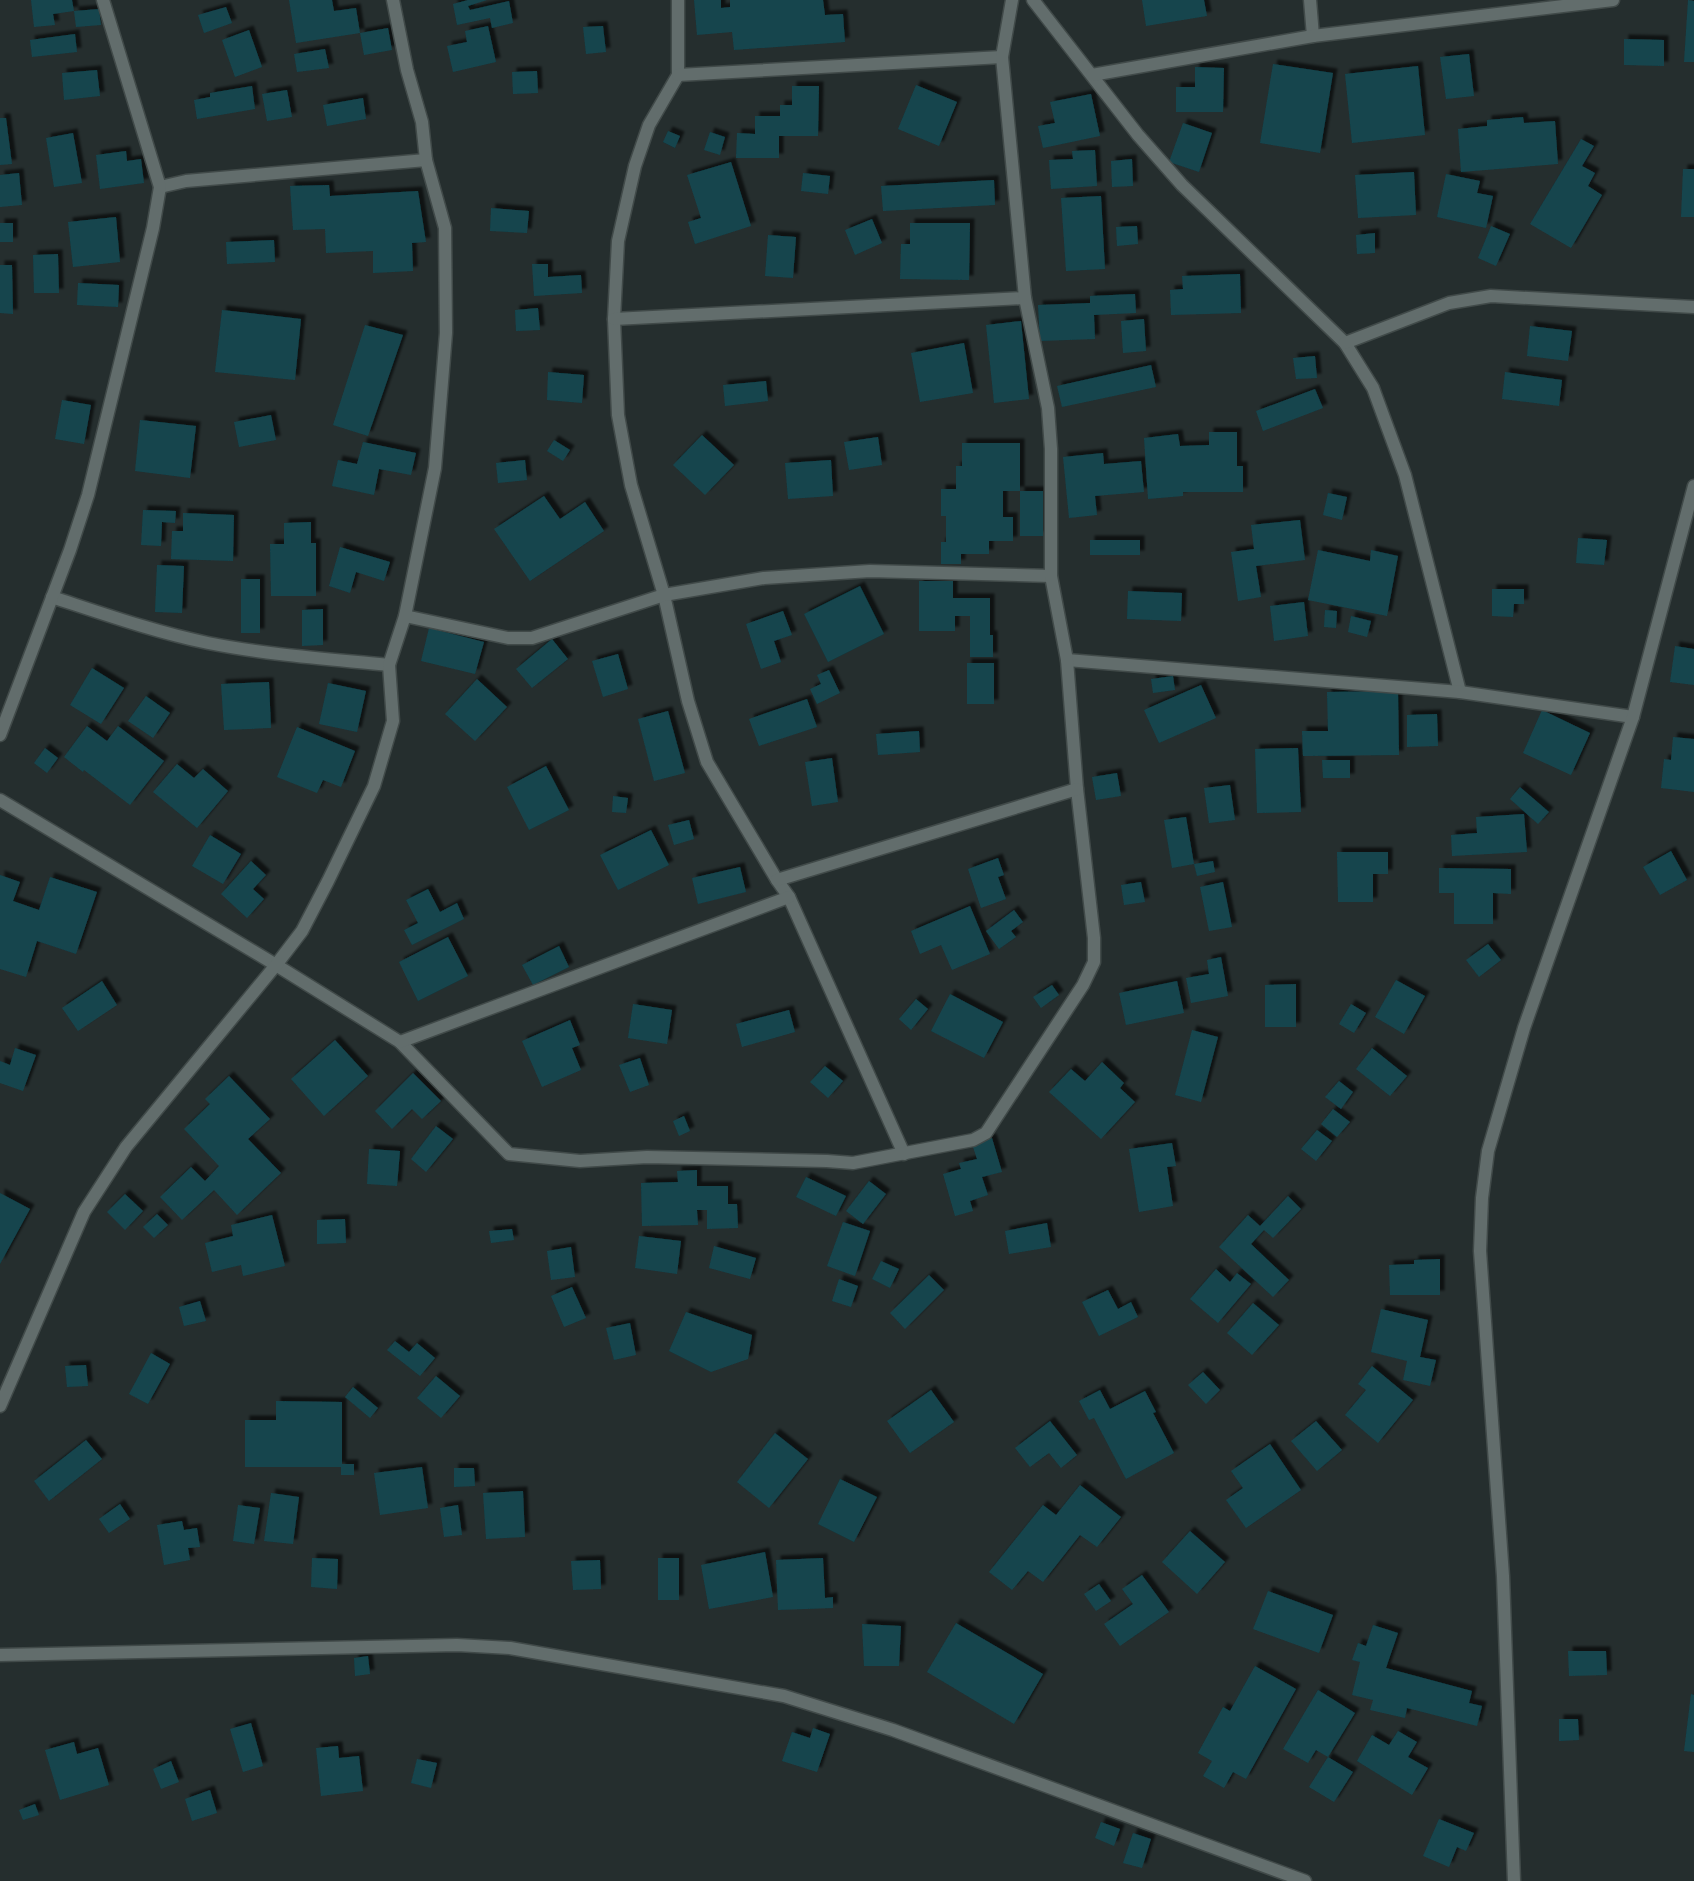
<svg xmlns="http://www.w3.org/2000/svg" width="1694" height="1881" viewBox="0 0 1694 1881" font-family="Barlow,sans-serif">
<style>
.building{fill:#14454e;filter:url(#shadow)}
.lines{fill:none;stroke-linecap:round;stroke-linejoin:round}
.minor-casing{stroke:#414a49;stroke-width:15}
.tertiary-casing{stroke:#414a49;stroke-width:15}
.minor{stroke:#626d6c;stroke-width:12}
.tertiary{stroke:#626d6c;stroke-width:12}
</style>
<defs>
<filter id="shadow"><feDropShadow dx="4.5" dy="-4.5" stdDeviation="1" flood-color="#0009"/></filter>
</defs>
<rect width="100%" height="100%" fill="#252e2e"/>
<!-- building -->
<g class="building">
<polygon points="31,0 72,0 74,11 53,14 55,25 34,27"/>
<polygon points="289,0 332,0 334,11 356,8 360,33 296,43"/>
<polygon points="468,0 487,0 468,6 470,10 509,1 513,23 492,28 490,18 457,25 453,4"/>
<polygon points="694,0 721,0 721,8 730,7 730,0 823,0 825,15 843,14 845,42 734,50 732,32 697,35"/>
<polygon points="1142,0 1204,0 1207,16 1146,26"/>
<polygon points="1688,0 1694,1 1694,62 1684,62"/>
<polygon points="226,7 232,23 204,33 198,15"/>
<polygon points="99,9 101,25 76,27 74,11"/>
<polygon points="488,26 496,62 453,72 447,46 467,42 465,31"/>
<polygon points="603,26 606,52 586,54 583,27"/>
<polygon points="388,28 392,50 364,55 360,33"/>
<polygon points="249,30 262,67 235,77 222,40"/>
<polygon points="75,34 77,52 32,57 30,40"/>
<polygon points="1624,39 1664,40 1664,66 1624,65"/>
<polygon points="325,49 329,68 297,72 294,54"/>
<polygon points="1469,54 1474,96 1446,99 1440,57"/>
<polygon points="1273,64 1333,73 1320,153 1260,143"/>
<polygon points="1418,66 1425,135 1352,143 1345,74"/>
<polygon points="1195,67 1224,68 1223,112 1176,112 1176,87 1195,87"/>
<polygon points="97,70 100,96 64,100 62,73"/>
<polygon points="537,71 538,93 513,94 512,72"/>
<polygon points="916,85 957,102 939,146 898,129"/>
<polygon points="252,86 255,109 197,119 194,100 210,97 210,93"/>
<polygon points="792,86 819,86 818,136 779,136 779,158 736,158 737,133 755,134 755,116 780,116 780,105 792,105"/>
<polygon points="287,90 292,117 267,121 262,94"/>
<polygon points="1091,94 1100,136 1043,148 1038,126 1055,123 1050,102"/>
<polygon points="363,98 366,119 327,126 323,105"/>
<polygon points="1523,117 1524,123 1555,121 1558,164 1461,172 1458,129 1487,126 1487,120"/>
<polygon points="0,118 6,118 12,164 0,165"/>
<polygon points="1183,123 1212,133 1199,172 1169,162"/>
<polygon points="668,131 680,136 675,148 663,142"/>
<polygon points="710,132 725,137 720,155 704,150"/>
<polygon points="73,133 82,183 54,187 46,138"/>
<polygon points="1581,139 1594,146 1582,166 1595,173 1588,186 1602,195 1571,248 1530,224"/>
<polygon points="1095,150 1097,186 1051,189 1049,160 1073,159 1072,151"/>
<polygon points="126,151 127,161 141,159 144,183 100,189 96,155"/>
<polygon points="1132,159 1133,186 1112,187 1111,161"/>
<polygon points="731,162 751,226 695,244 688,222 701,218 687,175"/>
<polygon points="1683,169 1694,169 1694,217 1681,217"/>
<polygon points="1414,172 1416,215 1358,218 1355,175"/>
<polygon points="19,173 22,205 0,207 0,175"/>
<polygon points="803,173 830,176 828,194 801,191"/>
<polygon points="1446,174 1480,181 1477,193 1493,196 1486,228 1437,217"/>
<polygon points="994,180 995,205 883,211 881,186"/>
<polygon points="329,185 330,196 418,191 426,242 412,243 413,271 373,273 373,251 326,253 325,229 293,230 290,186"/>
<polygon points="1101,196 1105,269 1066,271 1061,198"/>
<polygon points="491,208 529,211 527,233 490,231"/>
<polygon points="116,217 120,262 73,267 68,222"/>
<polygon points="872,219 882,243 855,255 845,230"/>
<rect x="0" y="223" width="13" height="19"/>
<polygon points="910,223 970,223 969,280 900,279 901,244 910,244"/>
<polygon points="1137,226 1138,244 1117,246 1116,227"/>
<polygon points="1491,226 1510,234 1496,266 1478,258"/>
<polygon points="1375,233 1375,253 1357,254 1356,235"/>
<polygon points="768,235 796,237 793,278 765,276"/>
<polygon points="274,240 275,262 227,264 226,242"/>
<polygon points="58,254 59,293 34,293 33,255"/>
<polygon points="532,264 548,264 548,277 581,275 582,293 534,296"/>
<polygon points="0,265 12,265 13,314 0,313"/>
<polygon points="1240,274 1241,313 1171,315 1170,290 1183,289 1182,276"/>
<polygon points="78,283 119,285 118,307 77,305"/>
<polygon points="1135,294 1136,313 1094,315 1095,339 1040,341 1038,305 1090,303 1090,296"/>
<polygon points="538,308 540,330 516,331 515,310"/>
<polygon points="222,310 301,319 295,380 215,372"/>
<polygon points="1144,319 1146,351 1123,353 1121,321"/>
<polygon points="1021,321 1029,399 994,403 986,325"/>
<polygon points="365,325 403,335 368,436 333,425"/>
<polygon points="1530,326 1572,331 1568,361 1527,356"/>
<polygon points="964,343 973,393 920,402 911,353"/>
<polygon points="1315,356 1317,378 1296,379 1293,358"/>
<polygon points="1151,365 1156,387 1062,407 1057,386"/>
<polygon points="548,372 584,375 582,403 547,400"/>
<polygon points="1505,372 1562,380 1559,406 1502,399"/>
<polygon points="766,381 768,401 725,406 723,385"/>
<polygon points="1315,389 1323,408 1263,431 1256,411"/>
<polygon points="62,400 91,405 84,444 55,439"/>
<polygon points="271,415 276,440 239,447 234,422"/>
<polygon points="140,420 196,426 190,478 135,471"/>
<polygon points="1209,432 1237,432 1237,466 1243,466 1243,492 1183,492 1183,496 1148,499 1144,438 1178,434 1180,446 1209,445"/>
<polygon points="702,435 734,465 705,495 673,465"/>
<polygon points="878,437 882,465 849,470 844,442"/>
<polygon points="554,440 570,450 563,461 547,451"/>
<polygon points="363,442 416,453 411,475 379,469 374,495 332,486 338,460 357,464"/>
<polygon points="962,443 1020,443 1020,491 1003,491 1003,517 1013,517 1013,541 989,541 989,554 961,554 961,564 941,564 941,542 946,542 946,516 941,516 941,489 956,489 956,466 962,466"/>
<polygon points="1103,453 1104,464 1141,461 1144,492 1095,496 1097,515 1069,518 1063,457"/>
<polygon points="525,460 527,480 498,483 496,463"/>
<polygon points="831,460 833,496 788,499 785,463"/>
<rect x="1020" y="491" width="23" height="45"/>
<polygon points="1328,493 1347,497 1342,520 1323,515"/>
<polygon points="544,496 560,519 585,502 604,531 530,581 494,529"/>
<polygon points="143,510 176,511 175,523 162,522 161,546 141,545"/>
<polygon points="183,513 234,515 233,561 171,559 172,531 183,531"/>
<polygon points="1300,520 1305,560 1256,566 1261,597 1238,601 1231,552 1254,549 1251,525"/>
<polygon points="311,522 311,543 316,543 316,596 271,596 270,544 284,544 284,523"/>
<polygon points="1578,538 1607,540 1604,565 1576,563"/>
<rect x="1090" y="540" width="50" height="15"/>
<polygon points="340,547 390,562 384,581 356,572 350,593 329,586"/>
<polygon points="1318,550 1370,561 1371,550 1398,556 1387,616 1308,600"/>
<polygon points="157,565 184,566 182,613 155,612"/>
<rect x="241" y="579" width="19" height="54"/>
<polygon points="919,581 953,581 953,598 990,598 990,635 993,635 993,657 970,657 970,616 955,616 955,631 919,631"/>
<polygon points="860,586 884,634 828,662 804,614"/>
<polygon points="1492,589 1524,589 1524,604 1514,604 1513,617 1492,616"/>
<polygon points="1128,591 1182,593 1181,621 1127,619"/>
<polygon points="1304,602 1308,636 1274,641 1270,606"/>
<polygon points="323,609 323,645 302,646 302,610"/>
<polygon points="1325,610 1337,611 1336,628 1324,627"/>
<polygon points="783,611 792,635 774,641 781,662 761,669 746,624"/>
<polygon points="1351,616 1371,621 1367,637 1348,632"/>
<polygon points="429,628 484,642 475,674 421,661"/>
<polygon points="552,639 568,659 532,688 516,669"/>
<polygon points="1675,646 1694,649 1694,685 1670,682"/>
<polygon points="618,654 628,689 603,697 592,661"/>
<rect x="967" y="663" width="27" height="41"/>
<polygon points="92,668 124,688 101,724 70,705"/>
<polygon points="829,670 840,693 817,704 810,689 821,684 817,675"/>
<polygon points="1173,676 1175,690 1153,693 1151,679"/>
<polygon points="477,679 507,707 475,741 445,714"/>
<polygon points="269,682 271,728 224,730 221,684"/>
<polygon points="328,683 366,691 357,732 319,724"/>
<polygon points="1201,685 1216,718 1159,743 1144,710"/>
<polygon points="1398,691 1399,755 1303,756 1302,731 1328,731 1327,692"/>
<polygon points="146,696 170,713 153,738 128,721"/>
<polygon points="807,699 817,727 759,746 749,719"/>
<polygon points="1542,710 1590,733 1571,775 1523,753"/>
<polygon points="668,711 685,773 654,781 638,719"/>
<polygon points="1437,714 1438,746 1407,747 1407,715"/>
<polygon points="87,726 107,741 118,726 164,761 130,805 84,770 83,772 64,757"/>
<polygon points="297,727 355,751 341,787 323,780 317,793 277,777"/>
<polygon points="919,731 920,752 878,755 876,734"/>
<polygon points="1673,737 1694,739 1694,792 1661,788 1664,759 1671,760"/>
<polygon points="45,748 58,758 47,773 34,763"/>
<polygon points="1298,748 1301,812 1257,813 1255,749"/>
<polygon points="832,758 838,802 812,806 805,762"/>
<polygon points="1322,760 1350,760 1350,778 1323,778"/>
<polygon points="177,764 194,778 203,769 228,791 197,828 153,792"/>
<polygon points="546,766 569,810 529,830 507,787"/>
<polygon points="1117,773 1121,796 1096,800 1092,777"/>
<polygon points="1230,785 1235,820 1209,823 1204,788"/>
<polygon points="1520,787 1549,812 1538,824 1510,799"/>
<polygon points="613,796 628,798 626,813 612,812"/>
<polygon points="1524,814 1527,852 1452,856 1451,835 1477,833 1476,817"/>
<polygon points="1186,817 1194,864 1172,868 1164,820"/>
<polygon points="689,820 694,839 674,845 668,825"/>
<polygon points="651,830 669,865 618,890 600,855"/>
<polygon points="210,835 241,854 223,884 192,866"/>
<polygon points="1671,851 1687,880 1660,895 1643,867"/>
<polygon points="1337,852 1388,852 1388,874 1373,874 1373,902 1338,902"/>
<polygon points="998,858 1004,875 998,877 1006,899 981,908 968,869"/>
<polygon points="251,861 266,875 253,889 264,899 247,918 221,894"/>
<polygon points="1213,861 1215,872 1197,876 1194,864"/>
<polygon points="740,867 746,892 698,904 692,878"/>
<polygon points="1439,868 1511,869 1511,894 1493,893 1493,924 1454,924 1454,893 1439,893"/>
<polygon points="0,875 20,882 13,901 39,910 50,877 97,892 76,954 37,941 26,977 0,969"/>
<polygon points="1141,882 1145,902 1124,905 1121,885"/>
<polygon points="1223,882 1232,927 1209,931 1200,887"/>
<polygon points="428,889 440,912 457,903 464,919 412,945 404,930 418,923 406,900"/>
<polygon points="970,906 990,954 952,970 941,945 920,954 911,931"/>
<polygon points="1014,910 1023,922 1011,931 1016,937 999,949 986,931"/>
<polygon points="448,937 468,976 418,1001 399,962"/>
<polygon points="1488,944 1501,960 1479,977 1466,960"/>
<polygon points="559,946 569,967 533,985 522,965"/>
<polygon points="1221,957 1228,996 1191,1003 1186,978 1209,974 1207,960"/>
<polygon points="1396,980 1425,996 1404,1034 1375,1017"/>
<polygon points="102,981 117,1005 78,1031 62,1008"/>
<polygon points="1177,981 1184,1013 1126,1025 1119,993"/>
<polygon points="1296,984 1296,1027 1265,1027 1265,985"/>
<polygon points="1052,985 1059,995 1041,1008 1033,997"/>
<polygon points="950,994 1003,1022 984,1058 931,1031"/>
<polygon points="916,999 928,1009 911,1030 899,1019"/>
<polygon points="633,1004 672,1010 667,1044 628,1038"/>
<polygon points="1351,1004 1366,1013 1354,1033 1339,1024"/>
<polygon points="789,1010 795,1032 742,1047 736,1024"/>
<polygon points="570,1020 580,1045 572,1048 581,1070 542,1087 522,1041"/>
<polygon points="1192,1030 1218,1037 1201,1102 1175,1095"/>
<polygon points="335,1040 368,1076 324,1116 291,1079"/>
<polygon points="15,1048 36,1055 23,1091 0,1083 0,1061 10,1065"/>
<polygon points="1372,1048 1407,1076 1390,1096 1356,1069"/>
<polygon points="640,1058 649,1085 630,1092 619,1065"/>
<polygon points="1102,1062 1124,1083 1120,1088 1135,1102 1101,1139 1049,1092 1071,1069 1085,1081"/>
<polygon points="825,1066 843,1081 828,1098 810,1082"/>
<polygon points="413,1073 441,1101 422,1119 412,1109 392,1129 375,1111"/>
<polygon points="229,1076 270,1119 248,1139 281,1173 237,1215 214,1190 182,1220 160,1197 191,1167 205,1181 219,1166 184,1129 210,1104 205,1099"/>
<polygon points="1339,1081 1353,1092 1341,1109 1325,1097"/>
<polygon points="1333,1109 1350,1122 1337,1137 1321,1124"/>
<polygon points="684,1116 690,1131 679,1136 673,1121"/>
<polygon points="436,1126 453,1139 426,1172 411,1159"/>
<polygon points="1317,1130 1332,1141 1316,1161 1301,1149"/>
<polygon points="992,1138 1002,1172 982,1177 988,1195 970,1201 973,1211 955,1216 943,1174 961,1169 959,1163 977,1159 972,1144"/>
<polygon points="1172,1143 1176,1166 1167,1167 1173,1206 1139,1212 1129,1149"/>
<polygon points="369,1149 400,1151 397,1186 367,1184"/>
<polygon points="697,1170 697,1186 728,1186 728,1204 737,1204 738,1228 707,1229 707,1210 697,1210 698,1225 642,1226 641,1183 678,1182 677,1171"/>
<polygon points="806,1177 846,1196 836,1216 796,1197"/>
<polygon points="869,1181 886,1194 863,1224 846,1211"/>
<polygon points="0,1193 30,1209 0,1264"/>
<polygon points="125,1194 143,1211 125,1230 107,1212"/>
<polygon points="1288,1196 1301,1209 1273,1238 1264,1230 1251,1244 1289,1280 1273,1297 1219,1247 1248,1215 1260,1226"/>
<polygon points="157,1214 168,1225 154,1238 143,1227"/>
<polygon points="272,1215 285,1266 243,1276 241,1265 212,1272 205,1243 233,1236 231,1225"/>
<polygon points="345,1219 346,1243 317,1244 317,1220"/>
<polygon points="843,1222 870,1231 855,1276 827,1266"/>
<polygon points="1047,1223 1051,1247 1009,1254 1005,1231"/>
<polygon points="512,1229 514,1240 491,1243 489,1231"/>
<polygon points="639,1236 681,1241 677,1274 635,1268"/>
<polygon points="714,1246 756,1258 750,1279 709,1268"/>
<polygon points="571,1247 575,1277 551,1280 547,1251"/>
<polygon points="1440,1259 1440,1295 1390,1295 1389,1265 1414,1264 1414,1260"/>
<polygon points="881,1261 899,1269 890,1288 872,1279"/>
<polygon points="1216,1269 1230,1282 1237,1273 1251,1284 1218,1323 1190,1299"/>
<polygon points="929,1275 944,1290 905,1329 890,1313"/>
<polygon points="839,1279 858,1286 851,1307 832,1301"/>
<polygon points="572,1287 586,1318 564,1327 551,1296"/>
<polygon points="1108,1290 1118,1309 1131,1302 1138,1317 1099,1336 1082,1302"/>
<polygon points="200,1301 206,1321 184,1326 179,1307"/>
<polygon points="1253,1303 1279,1325 1252,1355 1227,1333"/>
<polygon points="1381,1309 1428,1320 1420,1357 1436,1360 1430,1386 1403,1380 1407,1361 1371,1352"/>
<polygon points="686,1312 752,1335 748,1359 711,1372 669,1351"/>
<polygon points="630,1323 636,1355 614,1360 606,1328"/>
<polygon points="395,1341 409,1352 417,1343 435,1358 420,1376 387,1350"/>
<polygon points="151,1353 170,1364 148,1404 129,1394"/>
<polygon points="86,1365 88,1386 67,1387 65,1366"/>
<polygon points="1372,1366 1413,1400 1378,1443 1345,1415 1366,1390 1358,1384"/>
<polygon points="1203,1372 1220,1390 1206,1404 1188,1385"/>
<polygon points="436,1376 460,1396 441,1418 417,1398"/>
<polygon points="353,1387 378,1408 370,1418 345,1397"/>
<polygon points="931,1390 954,1422 910,1453 887,1421"/>
<polygon points="1100,1390 1110,1409 1145,1391 1156,1412 1153,1413 1174,1453 1126,1479 1094,1418 1089,1420 1079,1401"/>
<polygon points="276,1401 342,1402 342,1464 354,1464 354,1475 341,1475 341,1467 245,1467 245,1420 276,1420"/>
<polygon points="1050,1421 1077,1455 1061,1468 1049,1453 1030,1467 1015,1448"/>
<polygon points="1316,1421 1342,1450 1317,1471 1291,1441"/>
<polygon points="775,1433 808,1459 769,1508 737,1482"/>
<polygon points="86,1440 102,1459 49,1501 34,1481"/>
<polygon points="1270,1444 1301,1490 1246,1528 1226,1500 1243,1488 1231,1471"/>
<polygon points="422,1467 428,1508 380,1515 374,1473"/>
<polygon points="454,1468 474,1468 475,1486 454,1487"/>
<polygon points="840,1479 877,1497 854,1542 818,1524"/>
<polygon points="1080,1485 1121,1517 1097,1547 1080,1535 1043,1582 1028,1571 1012,1590 989,1572 1043,1505 1056,1515"/>
<polygon points="523,1491 525,1537 486,1539 483,1493"/>
<polygon points="271,1493 299,1497 293,1544 264,1541"/>
<polygon points="120,1504 130,1519 109,1533 99,1519"/>
<polygon points="238,1505 260,1508 254,1544 233,1541"/>
<polygon points="458,1505 462,1535 444,1537 440,1508"/>
<polygon points="182,1521 184,1530 197,1528 200,1547 188,1548 190,1560 164,1565 157,1525"/>
<polygon points="1190,1531 1225,1562 1197,1594 1162,1562"/>
<polygon points="765,1552 773,1597 709,1609 701,1565"/>
<polygon points="312,1558 338,1559 337,1589 311,1587"/>
<rect x="658" y="1558" width="21" height="42"/>
<polygon points="823,1558 825,1598 833,1597 833,1608 778,1610 776,1560"/>
<polygon points="600,1560 601,1589 573,1590 571,1561"/>
<polygon points="1142,1575 1169,1612 1120,1646 1104,1624 1133,1604 1122,1589"/>
<polygon points="1099,1584 1111,1601 1096,1611 1084,1594"/>
<polygon points="1268,1591 1333,1615 1319,1653 1253,1629"/>
<polygon points="956,1623 1043,1674 1014,1724 927,1672"/>
<polygon points="862,1624 901,1626 899,1666 864,1666"/>
<polygon points="1373,1625 1398,1633 1386,1668 1472,1691 1469,1703 1482,1706 1477,1726 1407,1708 1405,1718 1370,1710 1373,1700 1352,1695 1360,1662 1352,1660 1358,1643 1366,1646"/>
<polygon points="1568,1651 1606,1651 1607,1675 1569,1676"/>
<polygon points="368,1656 370,1674 355,1676 354,1658"/>
<polygon points="1255,1666 1296,1689 1246,1779 1233,1772 1224,1788 1203,1776 1212,1761 1198,1753 1223,1707 1230,1711"/>
<polygon points="1318,1690 1355,1713 1328,1757 1316,1750 1308,1763 1283,1749"/>
<polygon points="1691,1694 1694,1695 1694,1752 1684,1751"/>
<polygon points="1559,1719 1578,1719 1579,1740 1559,1741"/>
<polygon points="251,1723 263,1766 243,1772 230,1729"/>
<polygon points="813,1728 830,1734 817,1772 782,1761 792,1732 810,1738"/>
<polygon points="1398,1731 1417,1742 1408,1757 1428,1768 1412,1795 1357,1761 1372,1735 1389,1745"/>
<polygon points="74,1742 77,1754 98,1748 109,1785 60,1800 45,1750"/>
<polygon points="338,1746 339,1758 359,1756 363,1791 321,1796 316,1748"/>
<polygon points="1328,1757 1353,1772 1334,1802 1309,1787"/>
<polygon points="417,1759 437,1763 431,1788 411,1783"/>
<polygon points="171,1761 179,1782 161,1789 153,1769"/>
<polygon points="210,1790 217,1813 192,1821 185,1799"/>
<polygon points="35,1804 39,1815 23,1820 19,1810"/>
<polygon points="1439,1819 1474,1833 1466,1851 1457,1847 1449,1867 1423,1856"/>
<polygon points="1101,1822 1120,1829 1114,1846 1095,1838"/>
<polygon points="1133,1833 1151,1839 1142,1868 1123,1863"/>
</g>
<g class="lines">
<defs>
<g id="minor">
<polyline points="678,0 678,75 649,125 635,166 618,241 614,319 618,415 631,485 664,595 688,701 707,762 777,880 789,897 904,1154"/>
<polyline points="1033,0 1138,135 1182,185 1345,343 1373,388 1405,475 1460,692"/>
<polyline points="1310,0 1313,36"/>
<polyline points="678,75 1002,57"/>
<polyline points="1092,75 1313,36 1613,0"/>
<polyline points="160,187 186,181 426,160"/>
<polyline points="614,319 1025,298"/>
<polyline points="1345,343 1449,303 1491,296 1694,307"/>
<path d="M 52,597 C 104,614 155,632 208,643 C 268,655 329,659 389,665"/>
<polyline points="405,616 508,638 532,638 664,595 764,578 870,571 1051,576"/>
<polyline points="1067,660 1460,692 1633,717"/>
<polyline points="0,735 70,550 88,495 153,228 160,187 103,0"/>
<polyline points="0,800 276,965 400,1042 509,1154 580,1161 647,1157 827,1161 853,1163 973,1140 986,1133 1083,985 1094,962 1094,938 1077,789 1067,660 1051,576 1051,449 1048,408 1025,298 1002,57 1012,0"/>
<polyline points="777,880 1077,789"/>
<polyline points="400,1042 789,897"/>
<polyline points="0,1406 84,1212 126,1147 276,965 302,931 328,881 374,786 393,721 389,665 405,616 435,468 446,333 445,228 426,160 422,122 407,70 393,0"/>
<polyline points="1514,1881 1503,1576 1480,1251 1482,1198 1488,1151 1524,1028 1633,717 1694,486"/>
</g>
<polyline id="tertiary" points="0,1655 457,1645 510,1648 784,1696 893,1730 1305,1881"/>
</defs>
<!-- minor casing -->
<use href="#minor" class="minor-casing"/>
<!-- tertiary casing -->
<use href="#tertiary" class="tertiary-casing"/>
<!-- minor -->
<use href="#minor" class="minor"/>
<!-- tertiary -->
<use href="#tertiary" class="tertiary"/>
</g>
</svg>
